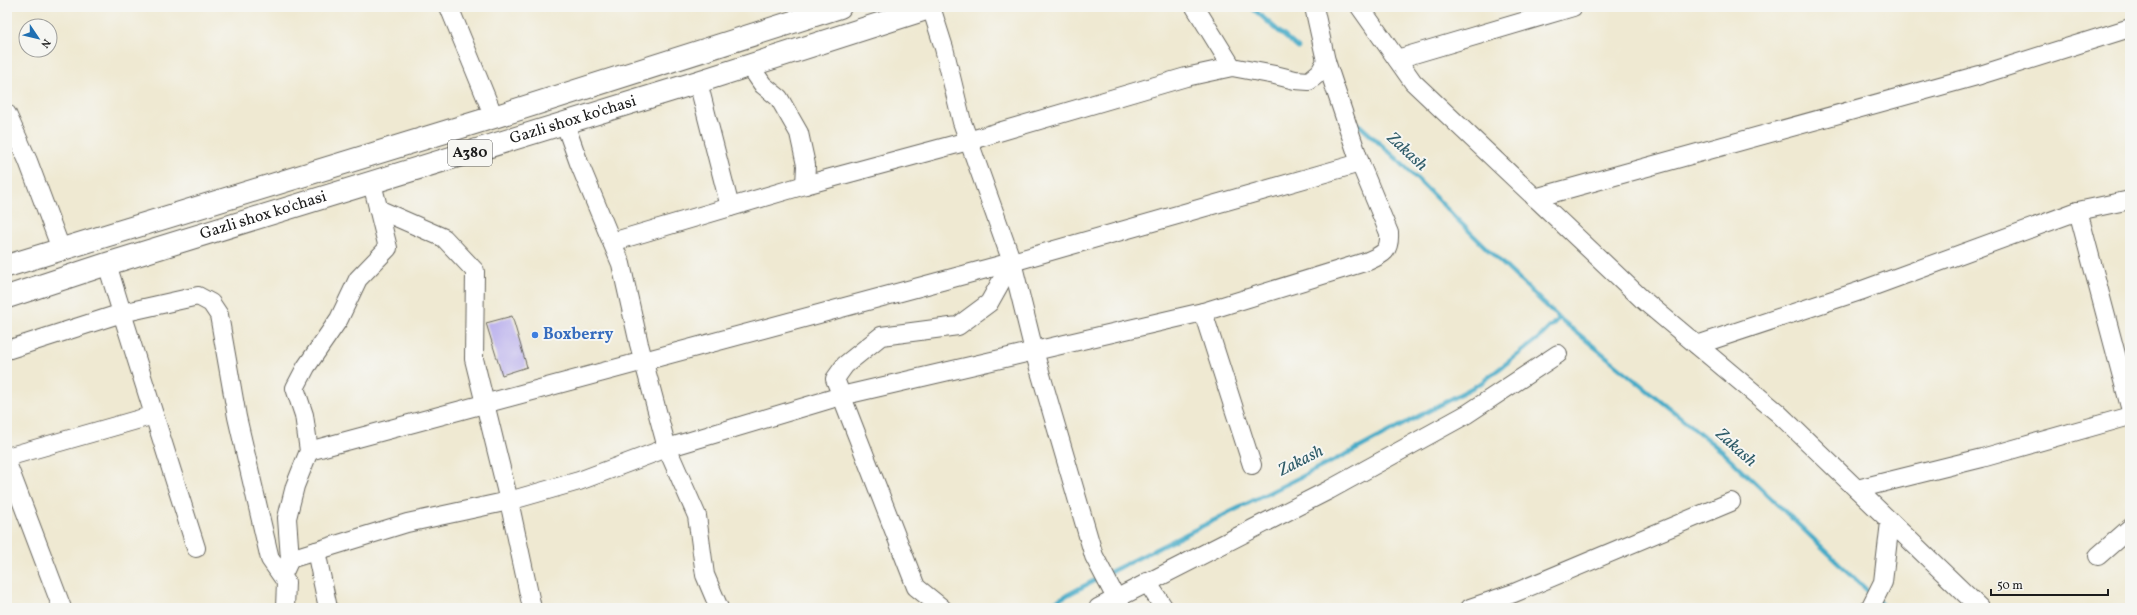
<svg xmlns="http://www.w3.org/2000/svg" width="2137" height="615" viewBox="0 0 2137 615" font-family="Vollkorn,serif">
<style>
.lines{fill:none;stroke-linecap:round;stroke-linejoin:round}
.stream{stroke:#47abc7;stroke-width:4.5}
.building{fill:#b5aaed}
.minor-casing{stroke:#66645c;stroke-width:20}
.highway-casing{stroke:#66645c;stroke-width:24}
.minor{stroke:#fff;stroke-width:18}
.highway{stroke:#fff;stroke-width:22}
.shop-dot{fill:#3f7fe0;stroke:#f6f6f2;stroke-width:1.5}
.labels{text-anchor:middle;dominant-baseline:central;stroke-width:4;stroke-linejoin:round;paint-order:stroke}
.shield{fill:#f6f6f2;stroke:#5d5d5c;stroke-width:1}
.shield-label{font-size:15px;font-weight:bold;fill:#1c1c1c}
.street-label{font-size:16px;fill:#1c1c1c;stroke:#f6f6f2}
.shop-label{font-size:16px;font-weight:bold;fill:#366cbe;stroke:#f6f6f2;text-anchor:start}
.water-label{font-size:17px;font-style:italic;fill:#2f5c69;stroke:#f6f6f2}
</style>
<rect width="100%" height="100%" fill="#f6f6f2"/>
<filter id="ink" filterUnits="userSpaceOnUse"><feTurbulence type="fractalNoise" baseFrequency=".025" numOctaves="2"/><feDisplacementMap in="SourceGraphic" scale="8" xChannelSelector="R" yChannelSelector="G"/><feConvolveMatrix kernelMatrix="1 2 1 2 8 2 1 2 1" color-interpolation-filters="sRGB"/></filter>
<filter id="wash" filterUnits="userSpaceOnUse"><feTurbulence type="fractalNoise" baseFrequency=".012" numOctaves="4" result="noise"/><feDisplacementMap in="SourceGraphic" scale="16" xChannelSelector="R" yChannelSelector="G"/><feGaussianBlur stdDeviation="0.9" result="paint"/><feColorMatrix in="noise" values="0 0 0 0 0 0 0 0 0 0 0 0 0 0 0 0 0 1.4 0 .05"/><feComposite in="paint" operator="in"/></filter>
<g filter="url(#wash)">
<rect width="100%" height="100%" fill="#efe9d2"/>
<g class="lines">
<!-- stream -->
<g class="stream">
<polyline points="1251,7 1298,48"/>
<polyline points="1357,123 1398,160 1479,241 1559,318 1724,453 1873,596"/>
<polyline points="1108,573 1357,449 1481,383 1539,338 1559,318"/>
<polyline points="1878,601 1885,608"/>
<polyline points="1043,608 1101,577"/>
</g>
</g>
<g id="blocks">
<!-- building -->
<polygon class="building" points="512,316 527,367 502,375 486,323"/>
</g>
</g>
<g filter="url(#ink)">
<use href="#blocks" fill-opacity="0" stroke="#66645c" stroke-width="1"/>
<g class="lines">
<defs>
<g id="minor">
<polyline points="449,7 494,117"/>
<polyline points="931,7 944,48 962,122 1012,262 989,303 958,326 881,336 845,365 835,379 916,587 942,608"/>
<polyline points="1195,7 1232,67"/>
<polyline points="1360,7 1413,82 1642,299 1778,413 1980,608"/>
<polyline points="1397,59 1573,7"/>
<polyline points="750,66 763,85 779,98 799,133 806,165 805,185"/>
<polyline points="698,82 730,207"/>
<polyline points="7,114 28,161 61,249"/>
<polyline points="565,124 579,163 621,264 639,344 667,448 697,516 705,575 719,608"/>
<polyline points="1535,198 1980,75 2130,28"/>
<polyline points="378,209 444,238 475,271 474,359 509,501 532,608"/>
<polyline points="2078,211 2130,407"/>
<polyline points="612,242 805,185 968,141 1186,77 1232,67 1275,75 1295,80 1309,81 1320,72 1326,61 1314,7"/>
<polyline points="1012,262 1034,351 1094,556 1116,598"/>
<polyline points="107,264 122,313 198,296 211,303 219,315 237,417 270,559 286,582 285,608"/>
<polyline points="1697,345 1860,291 2078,211 2130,200"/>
<polyline points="7,350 122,313 196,548"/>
<polyline points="309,451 1012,262 1360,163"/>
<polyline points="7,457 154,415"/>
<polyline points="7,463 62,608"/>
<path d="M 1252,465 L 1203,312 L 1368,261 C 1384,254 1390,251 1389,233 L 1360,163 L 1326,61"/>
<polyline points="1857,489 1982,458 2130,416"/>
<polyline points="316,551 328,608"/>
<polyline points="2098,556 2130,528"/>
<polyline points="290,559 407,523 509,501 579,481 667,448 841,396 1203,312"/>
<polyline points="285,570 290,559 287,518 295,486 309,451 304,415 295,388 306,367 339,319 358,279 388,248 372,183"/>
<polyline points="1147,582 1164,608"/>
<polyline points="1098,608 1329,490 1467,414 1558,354"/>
<polyline points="1470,608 1514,593 1731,502"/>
<polyline points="1870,608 1883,582 1890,522"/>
</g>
<g id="highway">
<polyline points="7,266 494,117 840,7"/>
<path id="s1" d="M 7,297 L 107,264 L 698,82 L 932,7"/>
</g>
</defs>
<!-- minor casing -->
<use href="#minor" class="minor-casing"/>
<!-- highway casing -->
<use href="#highway" class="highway-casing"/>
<!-- minor -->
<use href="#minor" class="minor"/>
<!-- highway -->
<use href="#highway" class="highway"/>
</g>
</g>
<!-- markers -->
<circle class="shop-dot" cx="535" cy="335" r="4"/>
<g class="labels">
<!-- shield labels -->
<rect class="shield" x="448" y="140" width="44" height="26" rx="3"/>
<g class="shield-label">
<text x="470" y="153">A380</text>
</g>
<!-- street labels -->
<g class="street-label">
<text stroke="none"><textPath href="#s1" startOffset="593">Gazli shox ko'chasi</textPath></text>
<text stroke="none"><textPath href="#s1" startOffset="269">Gazli shox ko'chasi</textPath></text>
</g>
<!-- shop labels -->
<g class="shop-label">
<text x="543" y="335">Boxberry</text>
</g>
<!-- water labels -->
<g class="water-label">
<text transform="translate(1407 152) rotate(43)">Zakash</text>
<text transform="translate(1736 448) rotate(42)">Zakash</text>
<text transform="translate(1301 461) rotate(-27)">Zakash</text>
</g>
</g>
<!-- margin -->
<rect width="2137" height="615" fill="none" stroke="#f6f6f2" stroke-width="24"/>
<!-- north arrow -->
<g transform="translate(38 38) rotate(125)"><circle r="19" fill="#f6f6f2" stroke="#9f9f9c"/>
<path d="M0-3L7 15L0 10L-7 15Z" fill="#1f6fb2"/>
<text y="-6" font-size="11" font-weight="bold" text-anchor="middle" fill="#1c1c1c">N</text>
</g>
<!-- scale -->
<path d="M1991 589v6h117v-6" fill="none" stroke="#1c1c1c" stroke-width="2"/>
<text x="1997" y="589" font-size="12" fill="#1c1c1c" stroke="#f6f6f2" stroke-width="3" paint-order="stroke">50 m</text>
</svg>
